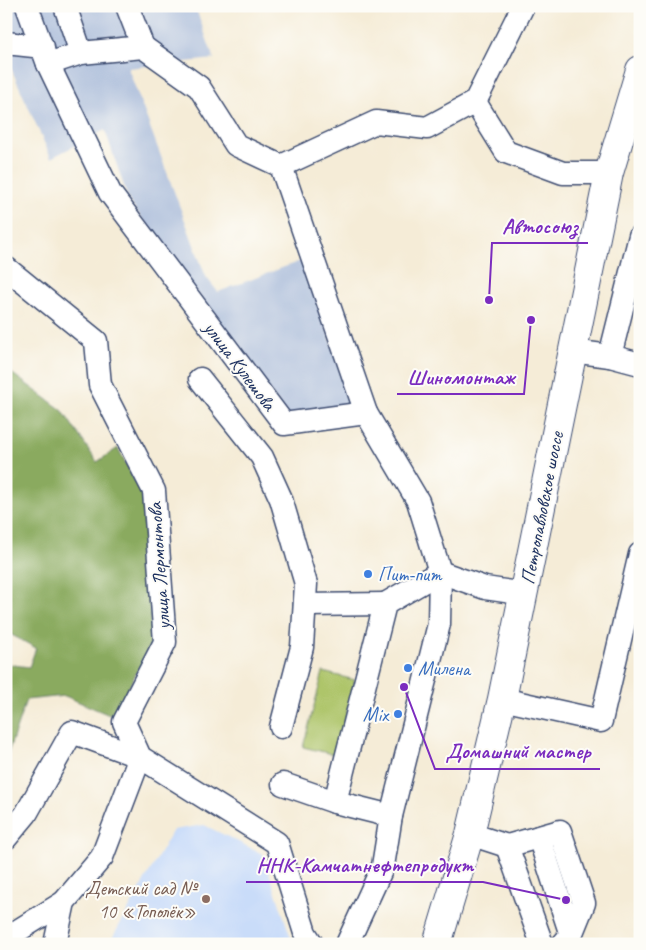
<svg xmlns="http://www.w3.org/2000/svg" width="646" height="950" viewBox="0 0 646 950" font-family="Caveat,sans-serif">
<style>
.built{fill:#c9dcf9}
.industrial{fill:#b6c5de}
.green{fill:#aec56a;stroke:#647a64}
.forest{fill:#8aaa5e;stroke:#526c5e}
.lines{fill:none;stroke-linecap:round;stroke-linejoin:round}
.minor-casing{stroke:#3c4b70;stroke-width:25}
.major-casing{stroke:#3c4b70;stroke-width:30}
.minor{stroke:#fff;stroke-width:22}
.major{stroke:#fff;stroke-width:28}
.shop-dot{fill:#3f7fe0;stroke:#fdfcf7;stroke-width:2}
.education-dot{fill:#8d6e63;stroke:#fdfcf7;stroke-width:2}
.labels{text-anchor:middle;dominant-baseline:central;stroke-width:4;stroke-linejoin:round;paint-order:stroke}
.street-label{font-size:20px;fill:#1b2f5e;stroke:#fdfcf7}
.shop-label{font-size:20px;fill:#366cbe;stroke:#fdfcf7;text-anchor:start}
.education-label{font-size:20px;fill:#785e54;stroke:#fdfcf7;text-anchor:end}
.leader{fill:none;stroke:#7b2cbf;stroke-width:2}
.callout-dot{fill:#7b2cbf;stroke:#fdfcf7;stroke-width:2}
.callout-label{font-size:21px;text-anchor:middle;font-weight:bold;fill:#7b2cbf;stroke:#fdfcf7;stroke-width:4;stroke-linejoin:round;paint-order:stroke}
</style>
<rect width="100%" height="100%" fill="#fdfcf7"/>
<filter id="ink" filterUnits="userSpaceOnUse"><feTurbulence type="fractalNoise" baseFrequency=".02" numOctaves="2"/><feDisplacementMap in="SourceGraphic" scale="10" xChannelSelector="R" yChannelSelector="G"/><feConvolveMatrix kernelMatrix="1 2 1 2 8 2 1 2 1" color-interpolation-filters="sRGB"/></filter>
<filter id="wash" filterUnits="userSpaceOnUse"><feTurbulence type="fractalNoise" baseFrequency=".0096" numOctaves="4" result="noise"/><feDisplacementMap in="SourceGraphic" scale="20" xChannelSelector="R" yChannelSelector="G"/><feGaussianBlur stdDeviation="1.12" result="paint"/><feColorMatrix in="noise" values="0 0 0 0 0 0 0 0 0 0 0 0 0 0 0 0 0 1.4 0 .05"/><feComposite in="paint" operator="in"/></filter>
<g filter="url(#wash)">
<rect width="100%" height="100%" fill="#f5ecd7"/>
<!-- built -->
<polygon class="built" points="204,825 263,854 293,944 109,944 173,830"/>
<!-- industrial -->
<polygon class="industrial" points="6,6 195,6 214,59 128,68 206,277 218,292 303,260 353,407 288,416 129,201 105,130 51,158 6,57"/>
<!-- green -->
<polygon class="green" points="323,672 355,680 336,755 303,747"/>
<!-- forest -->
<polygon class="forest" points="6,369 62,410 97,462 118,448 142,495 152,642 114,717 65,696 26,700 6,759 6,664 29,667 36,648 6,632"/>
</g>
<g filter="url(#ink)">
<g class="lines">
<defs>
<g id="minor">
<polyline points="27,6 48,64 110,193 284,424 366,413 418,501 440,572 439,624 391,816 335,802 283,784"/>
<polyline points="65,6 81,53"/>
<polyline points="127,6 143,47"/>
<polyline points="523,6 475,102 506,152 563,173 609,173"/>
<polyline points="6,43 43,47"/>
<polyline points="48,64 81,53 143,47 199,87 236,145 281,166 366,413"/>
<polyline points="281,166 376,122 427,128 475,102"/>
<polyline points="6,268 96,341 100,385 154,491 165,642 124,722 140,757 277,843 305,933 312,944"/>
<polyline points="572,351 610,356 640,236"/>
<polyline points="610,356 640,364"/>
<polyline points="200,379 262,457 281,499 306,584 302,647 281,727"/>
<polyline points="440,572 485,588 525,594"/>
<polyline points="305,605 385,604"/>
<polyline points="502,699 601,721 640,554"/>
<polyline points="335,802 385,604 440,572"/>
<polyline points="470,834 507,846 560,831 584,903 571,935 563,944"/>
<polyline points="539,837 571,935"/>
<polyline points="6,838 26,814 72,732 140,757 102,857 64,902 55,944"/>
<polyline points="507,846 542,944"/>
<polyline points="6,938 64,902"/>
<polyline points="347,944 383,866 391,816"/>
</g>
<polyline id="major" points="437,944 470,834 502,699 609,173 640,70"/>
</defs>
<!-- minor casing -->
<use href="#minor" class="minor-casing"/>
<!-- major casing -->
<use href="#major" class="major-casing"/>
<!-- minor -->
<use href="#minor" class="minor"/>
<!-- major -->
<use href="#major" class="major"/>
</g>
</g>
<!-- markers -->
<g class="shop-dot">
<circle cx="368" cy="574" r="5"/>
<circle cx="408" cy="668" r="5"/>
<circle cx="398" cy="714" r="5"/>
</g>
<circle class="education-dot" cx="206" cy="899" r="5"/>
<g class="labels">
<!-- street labels -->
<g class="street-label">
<text transform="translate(240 366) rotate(53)">улица Кулешова</text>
<text transform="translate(542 508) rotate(-79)">Петропавловское шоссе</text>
<text transform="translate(159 566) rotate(-94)">улица Лермонтова</text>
</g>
<!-- shop labels -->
<g class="shop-label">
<text x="378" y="574">Пит-пит</text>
<text x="418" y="668">Милена</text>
<text x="388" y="714" text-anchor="end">Mix</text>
</g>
<!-- education labels -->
<g class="education-label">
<text x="196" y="888">Детский сад №<tspan x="196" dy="23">10 «Тополёк»</tspan></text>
</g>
</g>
<!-- callouts -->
<path class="leader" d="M489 300L492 243H588M531 320L524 394H397M404 687L435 769H600M566 900L483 882H246"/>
<g class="callout-dot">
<circle cx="489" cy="300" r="5"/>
<circle cx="531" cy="320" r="5"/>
<circle cx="404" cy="687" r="5"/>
<circle cx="566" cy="900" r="5"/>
</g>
<g class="callout-label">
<text x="540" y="233">Автосоюз</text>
<text x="461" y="384">Шиномонтаж</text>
<text x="518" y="758">Домашний мастер</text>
<text x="365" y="872">ННК-Камчатнефтепродукт</text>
</g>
<!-- margin -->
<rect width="646" height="950" fill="none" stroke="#fdfcf7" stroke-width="25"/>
</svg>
